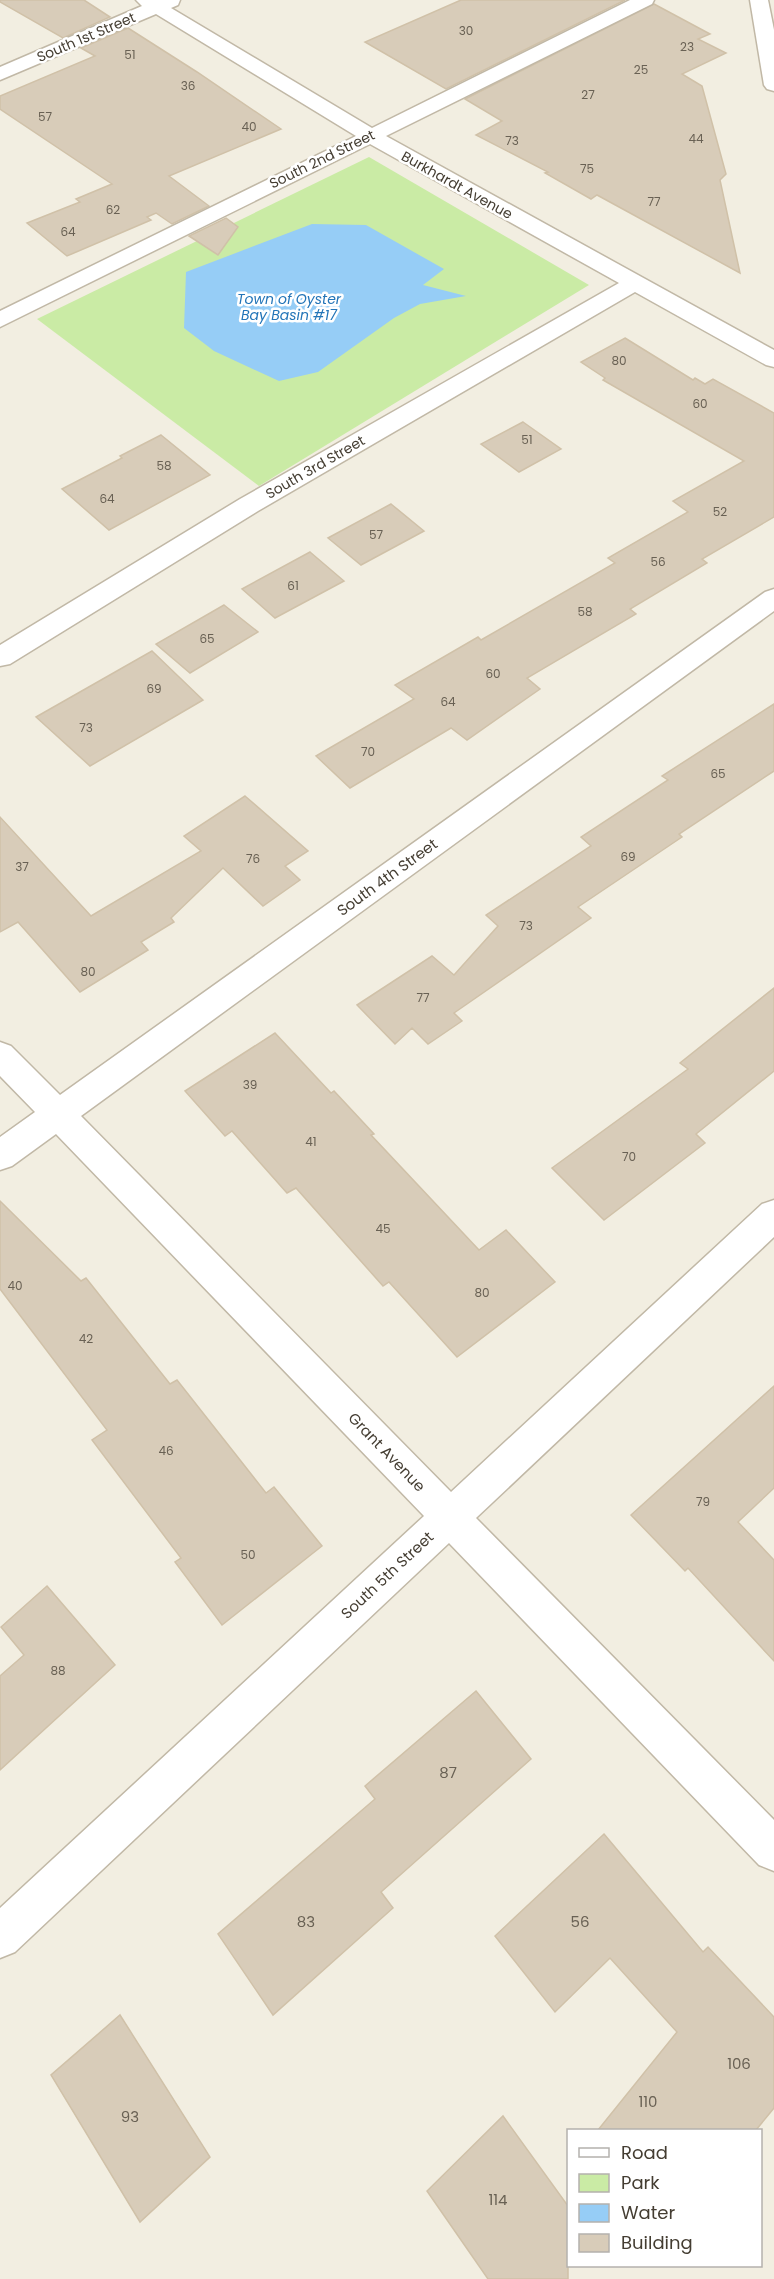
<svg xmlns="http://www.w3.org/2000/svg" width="774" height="2279" viewBox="0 0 774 2279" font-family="Poppins,sans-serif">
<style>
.green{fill:#caeba5}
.water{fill:#96cdf6}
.building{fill:#d8ccb9;stroke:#d0c1a8;stroke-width:1.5}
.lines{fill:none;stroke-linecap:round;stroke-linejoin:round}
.minor-casing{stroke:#c1b8a6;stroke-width:3}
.minor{fill:#fff;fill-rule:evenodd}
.labels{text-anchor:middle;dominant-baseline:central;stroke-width:5;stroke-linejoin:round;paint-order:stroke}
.number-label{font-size:12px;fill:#696154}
.far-street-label{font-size:14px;fill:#443d32;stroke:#fff}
.far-water-label{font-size:14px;font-style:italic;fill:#2375b8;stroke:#fff}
.street-label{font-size:15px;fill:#443d32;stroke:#fff}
.near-number-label{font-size:15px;fill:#696154}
</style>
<rect width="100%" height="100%" fill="#f2eee1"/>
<!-- green -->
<polygon class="green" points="369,157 589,285 259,486 37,319"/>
<!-- water -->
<polygon class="water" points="312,224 366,225 444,269 423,285 466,296 420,304 394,318 318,372 279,381 214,351 184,328 186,272"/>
<!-- building -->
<g class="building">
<polygon points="0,0 84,0 110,17 63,38 0,2"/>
<polygon points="461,0 625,0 446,89 365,42"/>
<polygon points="654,4 710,34 698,39 726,53 682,74 702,86 726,174 720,180 740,273 597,195 591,199 545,173 548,172 476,135 502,121 465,99"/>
<polygon points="128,28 197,72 281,129 169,176 209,206 172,224 156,213 147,217 151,220 67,256 27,223 80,202 76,199 112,184 0,109 0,96 95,56 81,48"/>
<polygon points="226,218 238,227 218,255 189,236"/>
<polygon points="625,338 693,380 695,378 705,384 713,379 774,413 774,517 702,559 707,563 630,609 636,614 527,678 540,689 467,740 451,728 350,788 316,756 414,699 395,685 478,637 481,640 615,563 608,558 688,512 673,501 744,461 603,380 605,378 581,362"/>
<polygon points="523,422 561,449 519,472 481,444"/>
<polygon points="161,435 210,475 109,530 62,489 122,458 120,456"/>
<polygon points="391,504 424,531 361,565 328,538"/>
<polygon points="310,552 344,581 275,618 242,589"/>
<polygon points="224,605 258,632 190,673 156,644"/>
<polygon points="152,651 203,700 90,766 36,717"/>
<polygon points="774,704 774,771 679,834 682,837 578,907 591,918 454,1013 462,1021 428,1044 412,1028 395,1044 357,1005 432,956 454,975 498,926 486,915 591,846 581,837 668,780 662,776"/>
<polygon points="245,796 308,851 285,866 300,880 263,906 223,868 171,918 174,922 141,942 148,950 80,992 18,922 0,932 0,817 91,916 201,851 184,836"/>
<polygon points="774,988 774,1071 696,1134 705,1143 604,1220 552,1168 688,1069 680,1063"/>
<polygon points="275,1033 331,1093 334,1091 374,1134 371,1135 479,1250 506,1230 555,1282 457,1357 389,1282 383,1286 296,1188 287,1193 232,1131 225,1136 185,1091"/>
<polygon points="0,1201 81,1281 86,1278 170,1384 177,1380 266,1493 274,1487 322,1546 222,1625 175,1562 181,1558 92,1440 107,1430 0,1289"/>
<polygon points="774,1386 774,1488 738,1522 774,1560 774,1661 688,1568 685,1571 631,1515"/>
<polygon points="47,1586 115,1665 0,1770 0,1676 24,1655 1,1627"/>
<polygon points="476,1691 531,1759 381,1892 393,1908 273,2015 218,1934 375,1799 365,1786"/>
<polygon points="604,1834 703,1952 708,1947 774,2017 774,2108 756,2130 598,2130 677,2032 610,1958 555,2012 495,1936"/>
<polygon points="120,2015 210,2157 140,2222 51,2075"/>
<polygon points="503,2116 568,2206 568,2279 488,2279 427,2191"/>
</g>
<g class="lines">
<defs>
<g id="minor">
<polygon points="136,0 180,0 178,5 171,8 372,128 630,0 654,0 652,4 386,136 774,350 774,367 766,365 635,292 258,511 10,664 0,666 0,645 240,499 619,283 370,144 0,327 0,311 356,136 156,14 0,80 0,67 142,6"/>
<polygon points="750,0 768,0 774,30 774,91 767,89 764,85"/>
<polygon points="774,589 774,611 81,1116 451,1492 762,1204 774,1200 774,1237 476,1518 774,1820 774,1871 759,1865 449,1543 15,1952 0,1958 0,1908 424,1516 56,1134 12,1166 0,1170 0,1137 35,1112 0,1076 0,1042 11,1046 60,1095 765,592"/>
</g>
</defs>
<!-- minor casing -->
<use href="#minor" class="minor-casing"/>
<!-- minor -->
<use href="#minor" class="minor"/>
</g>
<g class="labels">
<!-- number labels -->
<g class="number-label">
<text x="466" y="30">30</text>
<text x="687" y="46">23</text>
<text x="130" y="54">51</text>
<text x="641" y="69">25</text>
<text x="188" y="85">36</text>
<text x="588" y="94">27</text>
<text x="45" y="116">57</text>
<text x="249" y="126">40</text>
<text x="696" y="138">44</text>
<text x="512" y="140">73</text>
<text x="587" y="168">75</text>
<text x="654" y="201">77</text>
<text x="113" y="209">62</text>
<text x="68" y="231">64</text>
<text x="619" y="360">80</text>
<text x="700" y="403">60</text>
<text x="527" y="439">51</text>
<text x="164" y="465">58</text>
<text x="107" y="498">64</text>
<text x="720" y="511">52</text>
<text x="376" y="534">57</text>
<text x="658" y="561">56</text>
<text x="293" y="585">61</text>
<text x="585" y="611">58</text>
<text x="207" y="638">65</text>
<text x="493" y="673">60</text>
<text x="154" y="688">69</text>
<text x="448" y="701">64</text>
<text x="86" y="727">73</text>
<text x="368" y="751">70</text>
<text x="718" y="773">65</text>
<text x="628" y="856">69</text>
<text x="253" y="858">76</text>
<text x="22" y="866">37</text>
<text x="526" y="925">73</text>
<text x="88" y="971">80</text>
<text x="423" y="997">77</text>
<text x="250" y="1084">39</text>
<text x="311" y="1141">41</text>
<text x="629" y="1156">70</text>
<text x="383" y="1228">45</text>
<text x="15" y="1285">40</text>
<text x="482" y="1292">80</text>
<text x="86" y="1338">42</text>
<text x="166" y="1450">46</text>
<text x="703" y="1501">79</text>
<text x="248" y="1554">50</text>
<text x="58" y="1670">88</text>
</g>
<!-- far-street labels -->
<g class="far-street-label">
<text transform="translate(86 37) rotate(-23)">South 1st Street</text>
<text transform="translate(322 159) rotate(-26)">South 2nd Street</text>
<text transform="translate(457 185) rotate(29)">Burkhardt Avenue</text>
<text transform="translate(315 467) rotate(-30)">South 3rd Street</text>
</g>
<!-- far-water labels -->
<g class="far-water-label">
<text x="289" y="299">Town of Oyster<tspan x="289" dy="16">Bay Basin #17</tspan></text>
</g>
<!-- street labels -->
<g class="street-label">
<text transform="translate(387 877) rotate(-36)">South 4th Street</text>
<text transform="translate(387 1452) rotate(46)">Grant Avenue</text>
<text transform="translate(387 1575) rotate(-43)">South 5th Street</text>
</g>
<!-- near-number labels -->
<g class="near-number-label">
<text x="448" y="1772">87</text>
<text x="306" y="1921">83</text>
<text x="580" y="1921">56</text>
<text x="739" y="2063">106</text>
<text x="648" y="2101">110</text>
<text x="130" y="2116">93</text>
<text x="498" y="2199">114</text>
</g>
</g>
<!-- legend -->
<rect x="567" y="2129" width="195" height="138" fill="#ffffff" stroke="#b4b1ad" stroke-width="1.5"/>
<rect x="579" y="2148" width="30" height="9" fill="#ffffff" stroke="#b4b1ad" stroke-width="1.5"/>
<text x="621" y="2159" font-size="18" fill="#443d32">Road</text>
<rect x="579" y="2174" width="30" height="18" fill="#caeba5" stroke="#b4b1ad" stroke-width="1.5"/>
<text x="621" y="2189" font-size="18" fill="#443d32">Park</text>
<rect x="579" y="2204" width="30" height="18" fill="#96cdf6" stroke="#b4b1ad" stroke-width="1.5"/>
<text x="621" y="2219" font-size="18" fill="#443d32">Water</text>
<rect x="579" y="2234" width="30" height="18" fill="#d8ccb9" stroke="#b4b1ad" stroke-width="1.5"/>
<text x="621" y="2249" font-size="18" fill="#443d32">Building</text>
</svg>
